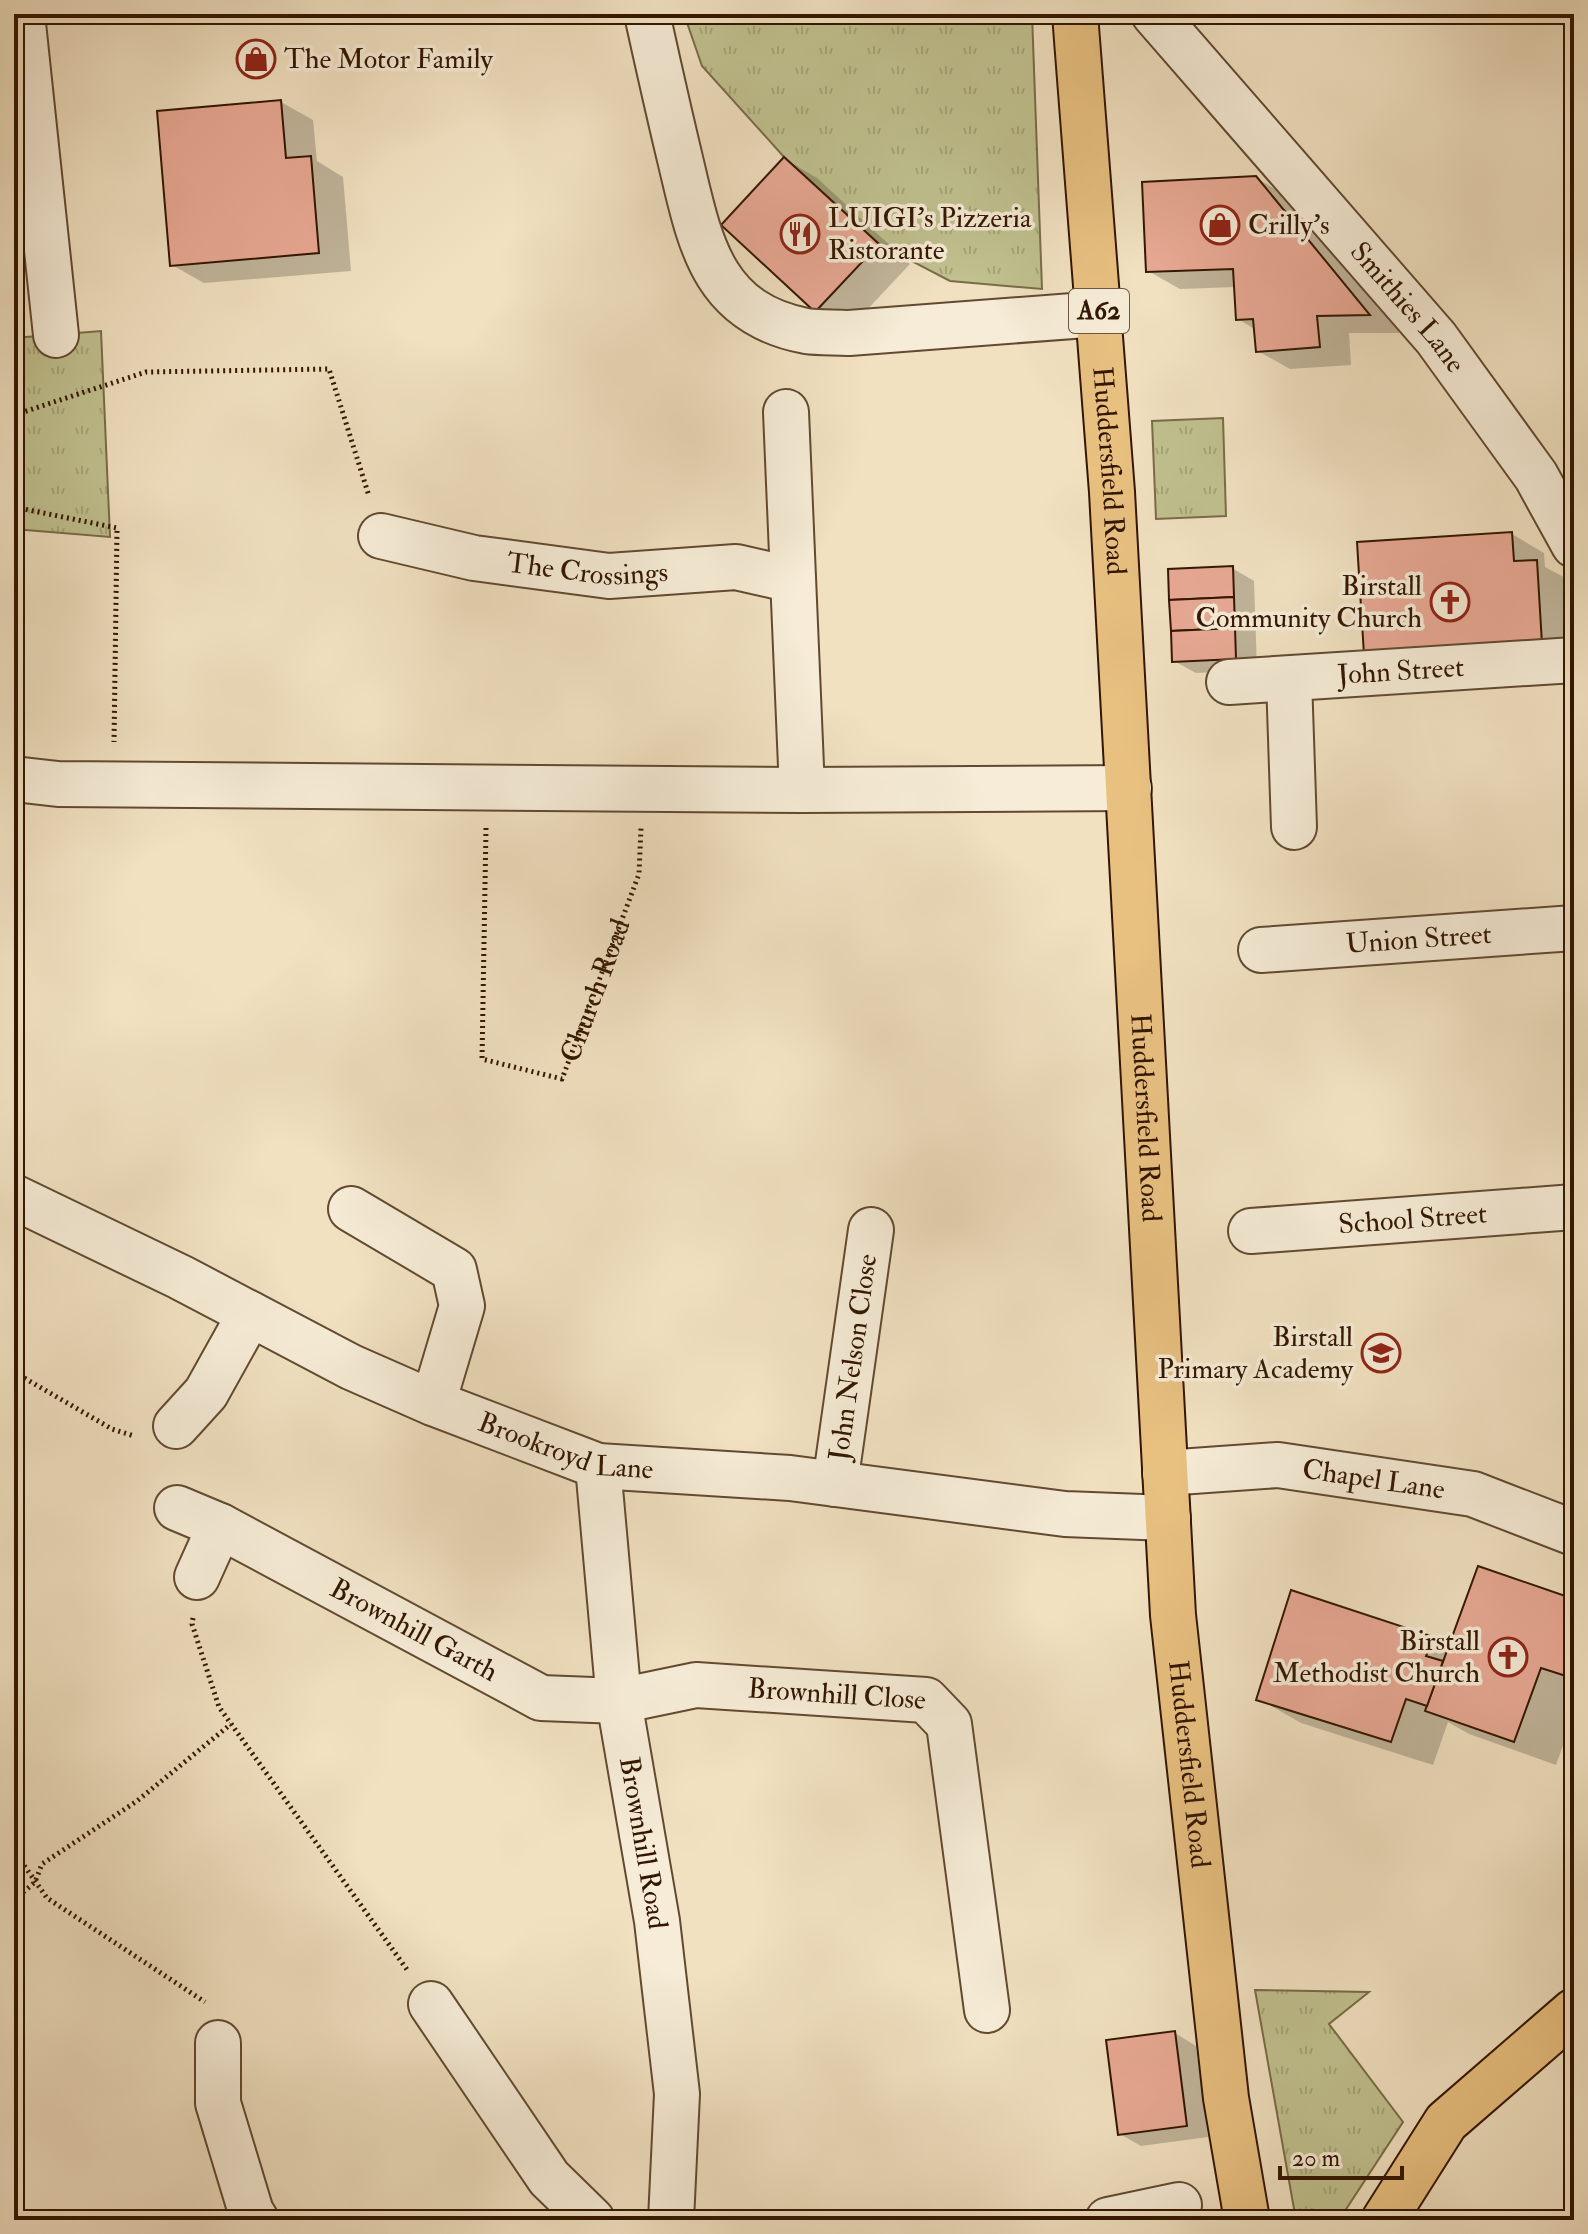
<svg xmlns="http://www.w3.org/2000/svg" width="1588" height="2234" viewBox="0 0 1588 2234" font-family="'IM FELL Double Pica',serif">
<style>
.grass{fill:url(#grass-tufts);stroke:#7a6c48;stroke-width:2}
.shadow{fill:#0003}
.building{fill:#e8a994;stroke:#331600;stroke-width:2}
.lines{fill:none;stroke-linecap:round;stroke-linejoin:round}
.minor-casing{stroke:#624930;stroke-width:48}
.major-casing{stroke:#331600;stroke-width:48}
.path{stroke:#331600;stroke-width:5;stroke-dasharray:2 4;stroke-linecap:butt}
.minor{stroke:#f6ecd7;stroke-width:44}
.major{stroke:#e8c080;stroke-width:44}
.labels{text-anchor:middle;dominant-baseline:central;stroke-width:7;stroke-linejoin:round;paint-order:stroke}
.shield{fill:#f6ecd7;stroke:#6e5640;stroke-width:2}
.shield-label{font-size:26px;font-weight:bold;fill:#331600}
.poi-label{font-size:28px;fill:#331600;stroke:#f6ecd7;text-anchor:start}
.street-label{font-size:28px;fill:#331600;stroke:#f6ecd7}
</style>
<defs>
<pattern id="grass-tufts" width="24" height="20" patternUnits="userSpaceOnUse" patternTransform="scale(2)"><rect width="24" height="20" fill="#c0c18f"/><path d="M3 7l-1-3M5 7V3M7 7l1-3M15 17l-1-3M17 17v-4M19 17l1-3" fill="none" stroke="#a5a57a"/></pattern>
</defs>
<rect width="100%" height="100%" fill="#f1e1c1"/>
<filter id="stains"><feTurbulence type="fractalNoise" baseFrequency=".0025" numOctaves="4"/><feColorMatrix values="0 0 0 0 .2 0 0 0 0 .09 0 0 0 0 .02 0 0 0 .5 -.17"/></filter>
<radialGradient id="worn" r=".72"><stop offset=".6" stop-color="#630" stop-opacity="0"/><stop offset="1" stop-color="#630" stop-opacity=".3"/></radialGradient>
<!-- grass -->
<g class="grass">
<polygon points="684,14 1032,14 1042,289 950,281 879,244 784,157 702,66"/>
<polygon points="101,331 110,537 14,529 14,338"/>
<polygon points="1223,418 1226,516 1156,519 1152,421"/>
<polygon points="1255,1990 1369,1992 1329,2024 1403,2122 1339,2220 1296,2220"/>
</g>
<!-- shadow -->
<g class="shadow">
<polygon points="281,102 313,120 317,161 343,177 351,271 204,283 172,265"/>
<polygon points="785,159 817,178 910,264 849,329 816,310"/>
<polygon points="1256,178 1289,197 1400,333 1349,333 1351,365 1290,369 1258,351 1256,330 1238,319 1236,287 1180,289 1148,271"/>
<polygon points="1512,534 1544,553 1545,567 1569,580 1574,661 1398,673"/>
<polygon points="1232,568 1254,581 1257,670 1196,673 1174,661"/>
<polygon points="1574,1601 1574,1715 1556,1765 1469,1734 1448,1722 1433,1765 1301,1723 1259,1699 1433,1639 1450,1648"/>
<polygon points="1175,2033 1196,2046 1208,2137 1141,2146 1120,2134"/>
</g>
<!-- building -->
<g class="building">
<polygon points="281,100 286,158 311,156 319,253 170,266 157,111"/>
<polygon points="784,157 879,244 815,312 721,225"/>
<polygon points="1256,176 1370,315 1317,316 1320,347 1256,352 1253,319 1236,320 1233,269 1146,272 1142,182"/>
<polygon points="1512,532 1514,561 1537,560 1542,644 1364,655 1357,542"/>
<polygon points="1233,566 1234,597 1169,600 1168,569"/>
<polygon points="1234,597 1235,628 1171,631 1169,600"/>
<polygon points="1235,628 1236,659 1172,662 1171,631"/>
<polygon points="1478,1566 1574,1599 1574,1653 1566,1676 1541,1668 1514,1742 1425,1711"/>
<polygon points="1291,1590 1434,1637 1426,1656 1443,1661 1427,1706 1406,1699 1391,1742 1256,1700"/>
<polygon points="1175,2031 1187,2126 1118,2135 1106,2040"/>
</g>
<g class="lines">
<defs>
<g id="minor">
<polyline points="22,14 56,335"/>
<path d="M 647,14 C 658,64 669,113 681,163 C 700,243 712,313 806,331 C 820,333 835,332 849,333 L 1099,314"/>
<path id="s2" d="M 1154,14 L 1436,338 L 1536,476 L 1574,545"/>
<polyline points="786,412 802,790"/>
<path id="s3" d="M 381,536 L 474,558 L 609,576 L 736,567 L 793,580"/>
<polyline points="1289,679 1294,827"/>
<path id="s4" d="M 1229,682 L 1574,660"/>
<polyline points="14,779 58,784 802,790 1129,788"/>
<path id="s5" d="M 1261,950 L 1574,928"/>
<path id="s6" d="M 14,1197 L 180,1277 L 351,1367 L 433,1403 L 598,1466 L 790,1478 L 1065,1514 L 1168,1518"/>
<polyline points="351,1209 454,1270 462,1306 433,1403"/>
<path id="s7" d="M 1251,1231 L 1574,1207"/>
<polyline points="176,1426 206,1393 250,1314"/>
<path id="s8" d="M 598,1466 L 619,1701 L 657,1921 L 677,2094 L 671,2220"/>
<path id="s9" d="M 1165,1473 L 1278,1465 L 1473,1494 L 1574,1533"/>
<path id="s10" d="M 835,1484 L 871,1230"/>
<polyline points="177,1508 220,1526"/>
<path id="s11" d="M 197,1577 L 220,1526 L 541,1698 L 619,1701 L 696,1685 L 926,1700 L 949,1724 L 987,2010"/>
<polyline points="431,2004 549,2178 592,2220"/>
<polyline points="218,2043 218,2103 251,2212 256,2220"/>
<polyline points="1108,2220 1179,2205"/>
</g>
<g id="major">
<path id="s12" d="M 1075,14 L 1112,492 L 1173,1615 L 1226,2098 L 1247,2220"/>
<polyline points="1384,2220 1446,2122 1574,2011"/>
</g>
</defs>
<!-- minor casing -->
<use href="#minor" class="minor-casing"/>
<!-- major casing -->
<use href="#major" class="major-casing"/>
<!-- path -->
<g class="path">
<polyline points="14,415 146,372 329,369 369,496"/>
<polyline points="14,507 117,528 114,742"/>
<path id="s1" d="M 486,828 L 482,1059 L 562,1079 L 639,874 L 641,828"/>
<polyline points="14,1372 112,1429 134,1436"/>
<polyline points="193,1618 192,1624 219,1707 408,1971"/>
<polyline points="14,1851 47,1898 205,2002"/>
<polyline points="14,1900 35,1882 42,1864 137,1801 231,1724"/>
</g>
<!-- minor -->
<use href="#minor" class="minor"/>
<!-- major -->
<use href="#major" class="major"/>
</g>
<!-- icons -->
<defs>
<symbol id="shop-ring" viewBox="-11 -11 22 22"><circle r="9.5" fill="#f6ecd7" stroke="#8f2418" stroke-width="1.5"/><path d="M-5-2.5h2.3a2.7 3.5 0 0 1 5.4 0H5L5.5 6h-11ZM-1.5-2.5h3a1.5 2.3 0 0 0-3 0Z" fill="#8f2418"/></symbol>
<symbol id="restaurant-ring" viewBox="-11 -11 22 22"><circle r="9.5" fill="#f6ecd7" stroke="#8f2418" stroke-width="1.5"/><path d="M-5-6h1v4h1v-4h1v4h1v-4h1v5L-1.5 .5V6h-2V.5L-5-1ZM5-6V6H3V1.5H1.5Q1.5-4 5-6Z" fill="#8f2418"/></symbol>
<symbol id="church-ring" viewBox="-11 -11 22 22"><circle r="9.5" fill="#f6ecd7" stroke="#8f2418" stroke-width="1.5"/><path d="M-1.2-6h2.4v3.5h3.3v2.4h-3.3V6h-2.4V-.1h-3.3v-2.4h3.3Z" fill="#8f2418"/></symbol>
<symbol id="school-ring" viewBox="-11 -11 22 22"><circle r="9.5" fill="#f6ecd7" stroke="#8f2418" stroke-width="1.5"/><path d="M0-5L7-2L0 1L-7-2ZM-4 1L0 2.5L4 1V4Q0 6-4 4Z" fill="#8f2418"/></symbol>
</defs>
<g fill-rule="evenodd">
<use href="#shop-ring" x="234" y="37" width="44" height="44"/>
<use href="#shop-ring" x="1198" y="203" width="44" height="44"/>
<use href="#restaurant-ring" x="778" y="212" width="44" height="44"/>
<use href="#church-ring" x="1428" y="580" width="44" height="44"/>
<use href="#school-ring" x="1359" y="1331" width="44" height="44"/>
<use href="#church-ring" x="1486" y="1635" width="44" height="44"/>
</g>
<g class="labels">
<!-- shield labels -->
<rect class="shield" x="1069" y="289" width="60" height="44" rx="6"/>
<g class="shield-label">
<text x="1099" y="311">A62</text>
</g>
<!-- poi labels -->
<g class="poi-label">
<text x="284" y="59">The Motor Family</text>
<text x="828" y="218">LUIGI’s Pizzeria<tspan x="828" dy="32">Ristorante</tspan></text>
<text x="1248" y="225">Crilly's</text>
<text x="1422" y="586" text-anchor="end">Birstall<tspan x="1422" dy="32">Community Church</tspan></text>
<text x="1353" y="1337" text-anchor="end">Birstall<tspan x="1353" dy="32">Primary Academy</tspan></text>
<text x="1480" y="1641" text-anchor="end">Birstall<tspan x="1480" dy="32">Methodist Church</tspan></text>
</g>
<!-- street labels -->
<g class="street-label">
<text stroke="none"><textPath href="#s2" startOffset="388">Smithies Lane</textPath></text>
<text stroke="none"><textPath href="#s12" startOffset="458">Huddersfield Road</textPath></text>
<text stroke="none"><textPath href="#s3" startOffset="210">The Crossings</textPath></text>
<text stroke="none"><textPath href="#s4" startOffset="172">John Street</textPath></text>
<text stroke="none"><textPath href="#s5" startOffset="158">Union Street</textPath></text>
<text stroke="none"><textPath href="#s1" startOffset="408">Church Road</textPath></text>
<text stroke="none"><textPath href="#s12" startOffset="1106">Huddersfield Road</textPath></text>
<text stroke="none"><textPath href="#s7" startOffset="162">School Street</textPath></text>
<text stroke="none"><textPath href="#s10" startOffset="128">John Nelson Close</textPath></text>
<text stroke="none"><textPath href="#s6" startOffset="608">Brookroyd Lane</textPath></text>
<text stroke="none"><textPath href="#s9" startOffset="210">Chapel Lane</textPath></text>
<text stroke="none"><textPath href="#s11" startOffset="276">Brownhill Garth</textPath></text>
<text stroke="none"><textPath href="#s11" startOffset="718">Brownhill Close</textPath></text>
<text stroke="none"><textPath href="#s12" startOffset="1754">Huddersfield Road</textPath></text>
<text stroke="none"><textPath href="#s8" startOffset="380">Brownhill Road</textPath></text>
</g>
</g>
<!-- margin -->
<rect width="1588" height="2234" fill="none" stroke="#f1e1c1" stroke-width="48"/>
<rect x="16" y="16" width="1556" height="2202" fill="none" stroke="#331600" stroke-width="4"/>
<rect x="24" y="24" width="1540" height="2186" fill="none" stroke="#331600" stroke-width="2"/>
<!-- scale -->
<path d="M1280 2166v12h122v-12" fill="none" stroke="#331600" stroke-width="4"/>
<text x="1292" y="2166" font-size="24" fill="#331600" stroke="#f6ecd7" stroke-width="6" paint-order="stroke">20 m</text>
<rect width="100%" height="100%" filter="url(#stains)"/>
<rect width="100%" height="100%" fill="url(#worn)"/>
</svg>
